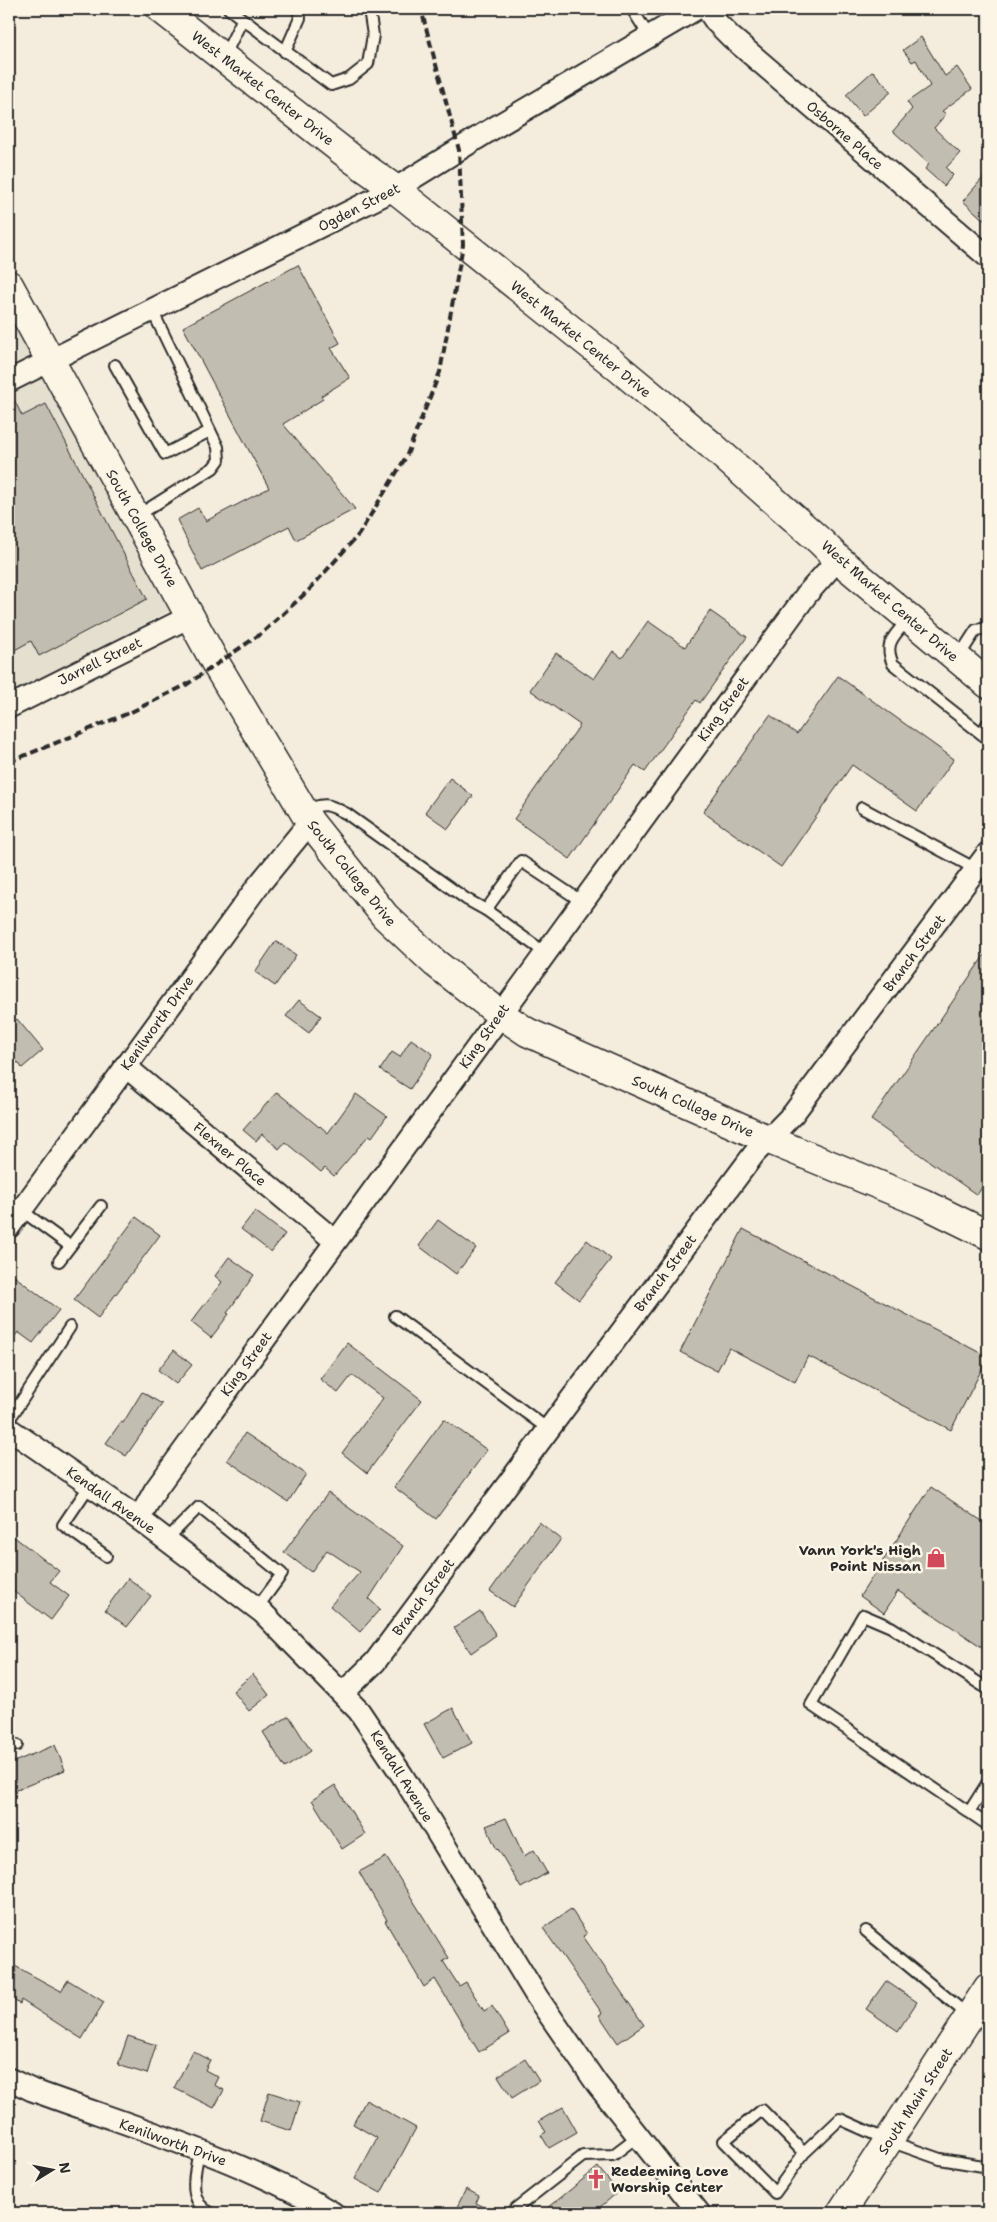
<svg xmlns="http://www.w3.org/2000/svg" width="997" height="2222" viewBox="0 0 997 2222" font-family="'Shantell Sans',sans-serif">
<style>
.built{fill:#e5dfd0}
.building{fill:#c2bdb1;stroke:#2b2b2b}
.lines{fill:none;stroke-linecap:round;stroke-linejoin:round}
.service-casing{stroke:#2b2b2b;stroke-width:14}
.minor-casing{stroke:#2b2b2b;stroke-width:25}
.secondary-casing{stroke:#2b2b2b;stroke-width:31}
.primary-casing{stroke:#2b2b2b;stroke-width:31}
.service{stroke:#fcf5e5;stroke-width:10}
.minor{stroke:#fcf5e5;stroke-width:21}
.secondary{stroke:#fcf5e5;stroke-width:28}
.primary{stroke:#fcf5e5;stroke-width:28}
.rail{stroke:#2b2b2b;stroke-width:4;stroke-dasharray:8 4;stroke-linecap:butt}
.labels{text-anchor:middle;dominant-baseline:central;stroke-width:5;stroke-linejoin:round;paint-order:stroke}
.street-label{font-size:14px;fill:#2b2b2b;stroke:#fcf5e5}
.poi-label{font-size:14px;font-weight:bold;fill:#2b2b2b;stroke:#fcf5e5;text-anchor:end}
</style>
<rect width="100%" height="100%" fill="#f4edde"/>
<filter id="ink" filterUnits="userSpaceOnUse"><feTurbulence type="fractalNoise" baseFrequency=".02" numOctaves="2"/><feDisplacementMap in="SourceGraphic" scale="10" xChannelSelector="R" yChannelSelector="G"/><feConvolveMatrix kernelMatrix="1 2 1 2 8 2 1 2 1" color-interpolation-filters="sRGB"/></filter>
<g filter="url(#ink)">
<!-- built -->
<polygon class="built" points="9,316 169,611 9,698"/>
<!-- building -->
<g class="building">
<polygon points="921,37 945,76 957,67 972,89 942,111 946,114 934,128 960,153 946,168 953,175 944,186 925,169 929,164 893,131 912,109 907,102 930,86 916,60 912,62 903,50"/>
<polygon points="873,71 891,92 863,116 846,95"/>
<polygon points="988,172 988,224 963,201"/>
<polygon points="298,265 340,343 331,348 350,378 321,396 323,399 283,424 355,509 296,540 289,526 202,571 177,520 198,508 206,521 269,488 183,327"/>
<polygon points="9,393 11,393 22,416 46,404 147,599 39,656 31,641 9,653"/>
<polygon points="710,611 747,637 700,703 696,700 645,772 635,765 570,859 514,819 580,725 530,690 556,653 594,679 613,651 622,658 648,621 685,647"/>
<polygon points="838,676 954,759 917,811 852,765 781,867 703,812 770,715 797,734"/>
<polygon points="450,778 473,796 448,829 425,812"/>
<polygon points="276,941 296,955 275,986 255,972"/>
<polygon points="988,950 988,1178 977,1195 871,1120"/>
<polygon points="299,1000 321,1016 309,1033 286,1016"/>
<polygon points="17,1019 43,1050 22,1068 18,1062 9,1070 9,1026"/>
<polygon points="411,1039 433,1054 410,1089 380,1070 392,1052 400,1057"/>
<polygon points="277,1092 319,1127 320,1126 328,1133 356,1094 387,1116 372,1137 369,1135 334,1176 325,1168 321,1172 285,1142 279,1149 262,1134 256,1141 243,1130"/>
<polygon points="255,1211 285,1234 271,1252 241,1229"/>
<polygon points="136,1217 160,1235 98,1318 74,1300"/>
<polygon points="438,1220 476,1248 456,1274 419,1246"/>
<polygon points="743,1229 988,1357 951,1430 808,1356 795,1382 729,1348 717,1371 680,1352"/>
<polygon points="587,1240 611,1259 579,1300 555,1282"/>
<polygon points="229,1257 254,1275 227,1313 229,1314 211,1338 191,1322 222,1282 215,1276"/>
<polygon points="9,1272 59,1310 33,1343 18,1332 9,1344"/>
<polygon points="347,1343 422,1400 367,1473 342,1453 383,1398 352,1375 338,1393 320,1379"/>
<polygon points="174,1350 192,1365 176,1384 158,1370"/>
<polygon points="142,1392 162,1404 126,1456 106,1443 121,1422 123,1423"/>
<polygon points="444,1419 487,1450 436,1519 394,1487"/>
<polygon points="245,1433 306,1474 288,1502 227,1460"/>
<polygon points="931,1487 988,1525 988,1651 898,1591 884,1613 860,1596"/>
<polygon points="328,1493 403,1546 369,1599 380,1609 360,1632 330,1606 360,1572 327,1550 311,1572 284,1552"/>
<polygon points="539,1522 561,1539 513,1607 490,1591"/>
<polygon points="9,1533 59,1571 50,1582 69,1596 51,1620 9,1588"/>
<polygon points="128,1578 151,1596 127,1627 105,1610"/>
<polygon points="480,1611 496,1635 471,1653 454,1628"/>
<polygon points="253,1674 269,1695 249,1711 233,1691"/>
<polygon points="453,1708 472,1743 443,1758 424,1724"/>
<polygon points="289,1716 311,1751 285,1768 263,1732"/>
<polygon points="55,1745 65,1770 9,1793 9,1764"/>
<polygon points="335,1785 365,1834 342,1849 312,1800"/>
<polygon points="506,1818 524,1856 534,1850 547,1873 521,1888 498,1849 497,1850 486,1826"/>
<polygon points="386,1857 449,1958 443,1961 459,1986 466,1982 484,2011 492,2006 509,2034 479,2052 435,1979 424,1987 385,1921 387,1920 359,1872"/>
<polygon points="571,1909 587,1934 583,1936 644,2025 618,2043 599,2015 602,2013 543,1928"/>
<polygon points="13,1965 61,1991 68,1980 104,2002 82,2039 21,2000 20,2004 9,1998 9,1973"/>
<polygon points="886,1981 917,2002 898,2031 866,2009"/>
<polygon points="128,2036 156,2045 147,2074 118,2065"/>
<polygon points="193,2051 210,2060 205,2070 218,2077 214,2085 224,2090 214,2108 174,2088"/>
<polygon points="525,2059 539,2081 512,2098 498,2076"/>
<polygon points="269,2092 300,2102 291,2131 260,2121"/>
<polygon points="366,2100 416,2128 381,2193 355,2179 377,2138 353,2124"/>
<polygon points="563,2107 577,2132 549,2148 541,2135 546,2132 539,2121"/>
<polygon points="598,2167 618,2192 593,2213 542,2213"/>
<polygon points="466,2189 479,2196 476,2203 497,2213 454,2213"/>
</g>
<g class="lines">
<defs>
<g id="service">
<polyline points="229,9 331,85 349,79 368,64 373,35 369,9"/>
<polyline points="632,9 649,36"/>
<polyline points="285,52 300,18 298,9"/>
<polyline points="224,57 242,20"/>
<polyline points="115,365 165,454 210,431"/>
<polyline points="137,516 213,468 219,460 218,447 152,310"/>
<path d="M 908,619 C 895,636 883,642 893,664 L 988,739"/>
<polyline points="958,658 976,630 988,628"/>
<polyline points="981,733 988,723"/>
<polyline points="862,808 976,869"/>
<path d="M 306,811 C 324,801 330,805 347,814 L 466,899 L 486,910"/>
<polyline points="544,952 486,910 521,861 581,901"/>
<polyline points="21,1210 70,1246"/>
<polyline points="59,1261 101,1206"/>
<polyline points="395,1316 548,1429"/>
<polyline points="9,1420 70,1327"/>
<polyline points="90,1485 63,1525 106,1556"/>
<polyline points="166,1540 199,1507 282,1574 257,1608"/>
<polyline points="988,1689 891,1627 863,1615 811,1705 988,1825"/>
<polyline points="9,1747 17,1745"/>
<polyline points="969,1812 988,1782"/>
<polyline points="866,1931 969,2016"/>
<path d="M 199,2151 C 195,2172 186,2202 211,2213"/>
<polyline points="804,2153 762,2110 724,2141 775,2193 804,2153 840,2119 889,2141 940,2159 983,2166 988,2164"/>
<polyline points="513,2213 515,2209 583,2156 613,2155 638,2136"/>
</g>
<g id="minor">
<polyline points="707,9 716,22 731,37 988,257"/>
<polyline points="9,381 395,189 487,132 696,9"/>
<polyline points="9,707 191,616"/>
<polyline points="125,1066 335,1241"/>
<polyline points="9,1227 257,887 310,822"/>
<polyline points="9,1429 139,1519 262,1612 359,1711 402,1775 537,1997 597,2084 699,2213"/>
<path d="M 139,1519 L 155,1490 C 371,1191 588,892 807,594 L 838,559"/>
<polyline points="343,1693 375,1662 754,1154 793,1114 988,853"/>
<path d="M 9,2079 L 32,2090 C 133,2127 240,2158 333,2213"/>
</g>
<g id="secondary">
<polyline points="161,9 354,160 395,189 609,360 710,444 821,542 838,559 988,684"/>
<polyline points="9,285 216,664 310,822 385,916 435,963 499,1013 527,1032 767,1139 923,1203 988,1235"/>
</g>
<polyline id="primary" points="841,2213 988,1988"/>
</defs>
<!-- service casing -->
<use href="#service" class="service-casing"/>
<!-- minor casing -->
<use href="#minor" class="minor-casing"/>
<!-- secondary casing -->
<use href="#secondary" class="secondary-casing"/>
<!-- primary casing -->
<use href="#primary" class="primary-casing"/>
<!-- service -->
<use href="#service" class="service"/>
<!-- minor -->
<use href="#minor" class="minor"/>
<!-- secondary -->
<use href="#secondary" class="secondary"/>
<!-- primary -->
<use href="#primary" class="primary"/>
<!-- rail -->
<polyline class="rail" points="9,762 129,713 186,685 262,633 309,590 359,534 406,457 440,372 463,245 459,150 421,9"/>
</g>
</g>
<!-- icons -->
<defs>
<symbol id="shop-bare" viewBox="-9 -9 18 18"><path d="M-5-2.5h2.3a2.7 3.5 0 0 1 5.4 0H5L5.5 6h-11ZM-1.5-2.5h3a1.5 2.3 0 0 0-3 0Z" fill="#d1495b" stroke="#fcf5e5" stroke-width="2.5" paint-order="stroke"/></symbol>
<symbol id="church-bare" viewBox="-9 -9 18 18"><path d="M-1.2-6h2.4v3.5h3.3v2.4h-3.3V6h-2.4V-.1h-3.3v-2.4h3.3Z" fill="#d1495b" stroke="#fcf5e5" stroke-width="2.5" paint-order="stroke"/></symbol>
</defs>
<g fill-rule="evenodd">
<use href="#shop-bare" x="922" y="1544" width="28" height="28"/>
<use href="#church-bare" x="582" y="2165" width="28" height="28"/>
</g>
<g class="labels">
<!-- street labels -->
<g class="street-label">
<text transform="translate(263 88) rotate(38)">West Market Center Drive</text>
<text transform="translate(845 135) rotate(41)">Osborne Place</text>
<text transform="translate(359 207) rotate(-27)">Ogden Street</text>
<text transform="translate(581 339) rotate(39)">West Market Center Drive</text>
<text transform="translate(142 528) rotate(61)">South College Drive</text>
<text transform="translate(890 601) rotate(41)">West Market Center Drive</text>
<text transform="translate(100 661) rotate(-26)">Jarrell Street</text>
<text transform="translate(723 709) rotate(-54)">King Street</text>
<text transform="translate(352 873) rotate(51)">South College Drive</text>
<text transform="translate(914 953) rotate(-53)">Branch Street</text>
<text transform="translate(157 1023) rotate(-54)">Kenilworth Drive</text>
<text transform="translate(484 1036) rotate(-55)">King Street</text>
<text transform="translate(693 1106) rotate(24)">South College Drive</text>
<text transform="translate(230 1154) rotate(40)">Flexner Place</text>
<text transform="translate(665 1273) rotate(-53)">Branch Street</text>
<text transform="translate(246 1364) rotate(-54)">King Street</text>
<text transform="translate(111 1500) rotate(35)">Kendall Avenue</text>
<text transform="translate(423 1597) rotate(-53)">Branch Street</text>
<text transform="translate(402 1776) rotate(58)">Kendall Avenue</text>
<text transform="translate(915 2101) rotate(-57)">South Main Street</text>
<text transform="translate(173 2142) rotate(20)">Kenilworth Drive</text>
</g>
<!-- poi labels -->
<g class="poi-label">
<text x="921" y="1550">Vann York's High<tspan x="921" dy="16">Point Nissan</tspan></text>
<text x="611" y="2171" text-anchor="start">Redeeming Love<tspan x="611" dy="16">Worship Center</tspan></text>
</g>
</g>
<!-- margin -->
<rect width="997" height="2222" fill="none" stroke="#fcf5e5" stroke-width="30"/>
<rect x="15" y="15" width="967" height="2192" fill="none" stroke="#2b2b2b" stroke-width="2" filter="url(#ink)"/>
<!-- north arrow -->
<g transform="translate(52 2170) rotate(80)" stroke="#fcf5e5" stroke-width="4" paint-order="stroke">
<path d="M0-4L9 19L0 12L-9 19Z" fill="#2b2b2b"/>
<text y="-8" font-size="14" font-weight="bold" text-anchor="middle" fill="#2b2b2b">N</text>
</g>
</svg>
